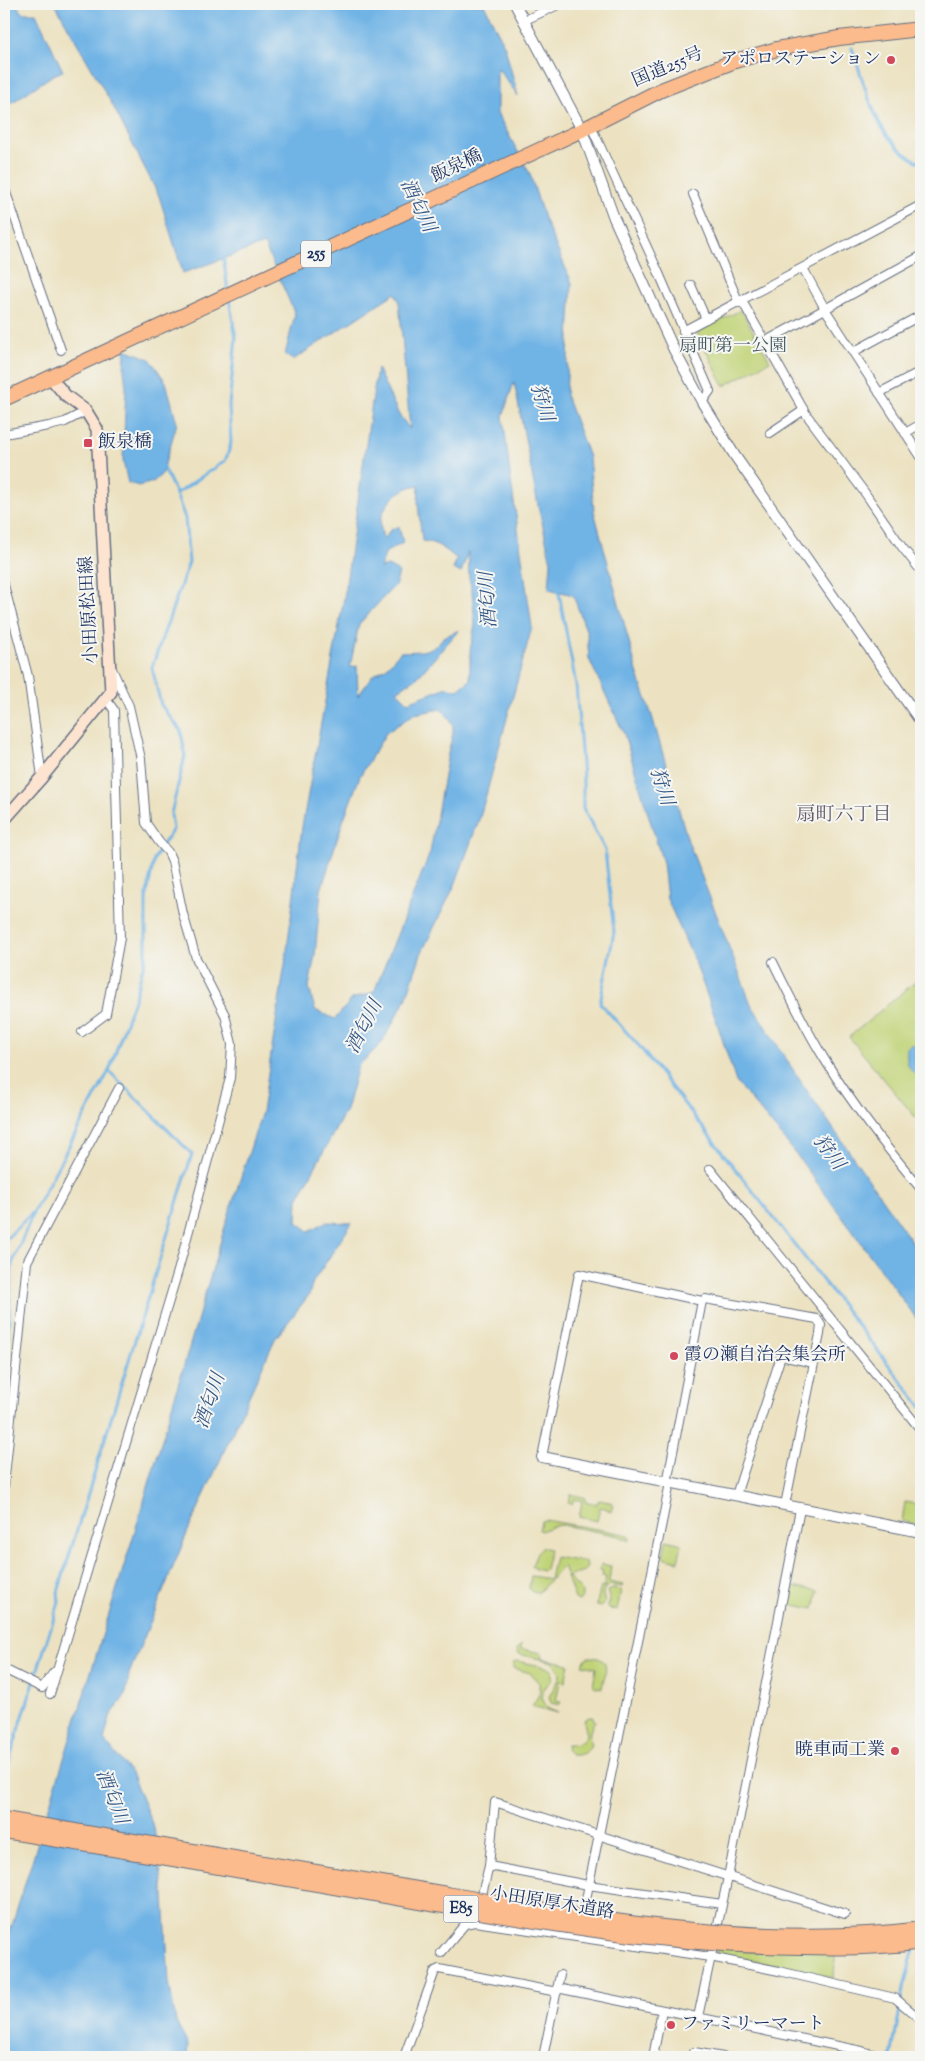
<svg xmlns="http://www.w3.org/2000/svg" width="925" height="2061" viewBox="0 0 925 2061" font-family="'Sorts Mill Goudy','Noto Serif JP',serif">
<style>
.green{fill:#c0d376;stroke:#6e816a}
.water{fill:#6fb3e5;stroke:#4571a2;fill-rule:evenodd}
.lines{fill:none;stroke-linecap:round;stroke-linejoin:round}
.stream{stroke:#6fb3e5;stroke-width:3}
.minor-casing{stroke:#646e81;stroke-width:10}
.tertiary-casing{stroke:#646e81;stroke-width:12}
.secondary-casing{stroke:#646e81;stroke-width:14}
.trunk-casing{stroke:#646e81;stroke-width:16}
.minor{stroke:#fff;stroke-width:8}
.tertiary{stroke:#fff;stroke-width:10}
.secondary{stroke:#fde4d1;stroke-width:11}
.trunk{stroke:#fbbb8c;stroke-width:14}
.trunk-bridge-casing{stroke:#646e81;stroke-width:16;stroke-linecap:butt}
.trunk-bridge{stroke:#fbbb8c;stroke-width:14}
.poi-dot{fill:#d1495b;stroke:#f6f6f2;stroke-width:2}
.labels{text-anchor:middle;dominant-baseline:central;stroke-width:4;stroke-linejoin:round;paint-order:stroke}
.shield{fill:#f6f6f2;stroke:#5d6b8a;stroke-width:1}
.shield-label{font-size:16px;font-weight:bold;fill:#1b2f5e}
.poi-label{font-size:18px;fill:#1b2f5e;stroke:#f6f6f2;text-anchor:start}
.street-label{font-size:18px;fill:#1b2f5e;stroke:#f6f6f2}
.park-label{font-size:18px;fill:#445864;stroke:#f6f6f2}
.water-label{font-size:19px;font-style:italic;fill:#345786;stroke:#f6f6f2}
.neighbourhood-label{font-size:19px;fill:#625a68;stroke:#f6f6f2}
</style>
<rect width="100%" height="100%" fill="#f6f6f2"/>
<filter id="ink" filterUnits="userSpaceOnUse"><feTurbulence type="fractalNoise" baseFrequency=".02" numOctaves="2"/><feDisplacementMap in="SourceGraphic" scale="10" xChannelSelector="R" yChannelSelector="G"/><feConvolveMatrix kernelMatrix="1 2 1 2 8 2 1 2 1" color-interpolation-filters="sRGB"/></filter>
<filter id="wash" filterUnits="userSpaceOnUse"><feTurbulence type="fractalNoise" baseFrequency=".0096" numOctaves="4" result="noise"/><feDisplacementMap in="SourceGraphic" scale="20" xChannelSelector="R" yChannelSelector="G"/><feGaussianBlur stdDeviation="1.12" result="paint"/><feColorMatrix in="noise" values="0 0 0 0 0 0 0 0 0 0 0 0 0 0 0 0 0 1.4 0 .05"/><feComposite in="paint" operator="in"/></filter>
<g filter="url(#wash)">
<rect width="100%" height="100%" fill="#ece2c1"/>
<!-- green -->
<g class="green">
<polygon points="741,310 770,361 724,386 697,332"/>
<polygon points="921,977 921,1124 849,1037"/>
<polygon points="571,1494 586,1498 585,1502 597,1504 599,1500 613,1503 611,1512 608,1511 608,1509 600,1507 597,1521 579,1517 582,1501 574,1499 572,1504 568,1503"/>
<polygon points="905,1502 921,1505 921,1526 902,1521"/>
<polygon points="545,1520 625,1534 630,1538 629,1541 619,1536 562,1525 554,1526 541,1531 539,1530 541,1521"/>
<polygon points="666,1540 682,1544 678,1561 663,1557"/>
<polygon points="542,1547 550,1549 545,1569 543,1571 535,1569 532,1565 537,1553"/>
<polygon points="555,1557 584,1562 587,1564 586,1570 568,1577 582,1591 582,1597 579,1601 575,1599 563,1566 538,1593 532,1592 529,1588 531,1576 550,1579"/>
<polygon points="601,1564 611,1566 609,1582 623,1585 622,1587 611,1585 605,1588 603,1594 605,1603 600,1607 596,1606 601,1587 604,1588 606,1577 602,1576 603,1571 600,1570"/>
<polygon points="792,1586 818,1591 814,1609 789,1604"/>
<polygon points="613,1589 621,1590 617,1611 607,1608 610,1601 607,1591"/>
<polygon points="521,1644 521,1649 542,1653 541,1658 569,1664 565,1682 560,1681 556,1701 561,1702 559,1705 551,1703 549,1697 560,1677 559,1670 553,1662 519,1654 516,1649"/>
<path d="M 587,1657 C 612,1656 606,1671 602,1688 L 593,1686 L 596,1668 L 582,1665 Z"/>
<polygon points="517,1661 546,1667 552,1670 552,1680 544,1688 542,1698 547,1708 558,1713 532,1706 540,1693 539,1683 530,1673 513,1668 513,1663"/>
<path d="M 589,1717 L 593,1717 L 595,1721 C 590,1728 588,1737 591,1744 C 589,1753 579,1756 571,1755 L 566,1749 L 567,1744 C 575,1744 586,1744 586,1732 C 586,1728 584,1725 584,1720 Z"/>
<polygon points="719,1935 836,1942 834,1978 716,1953"/>
</g>
<!-- water -->
<g class="water">
<polygon points="4,4 16,4 23,13 36,13 63,71 53,75 4,108"/>
<path d="M 55,4 L 484,4 L 505,47 L 518,96 L 497,67 L 497,113 L 530,174 L 544,218 L 572,283 L 566,396 L 589,457 L 594,511 L 638,675 L 652,716 L 688,841 L 751,1004 L 801,1082 L 921,1255 L 921,1325 L 793,1150 L 736,1082 L 717,1023 L 695,962 L 667,899 L 663,863 L 624,734 L 589,659 L 587,633 L 573,595 L 549,589 L 551,562 L 538,505 L 514,382 L 503,416 L 510,474 L 532,627 L 480,817 L 455,885 L 421,954 L 406,999 L 381,1044 L 358,1066 L 346,1110 L 298,1199 L 297,1222 L 309,1231 L 326,1222 L 352,1223 L 313,1282 L 309,1295 L 275,1339 L 188,1531 L 129,1674 L 126,1694 L 110,1717 L 104,1740 L 131,1773 L 154,1828 L 164,1895 L 169,1982 L 176,2022 L 188,2045 L 187,2057 L 4,2057 L 4,1951 L 138,1521 L 226,1223 L 262,1112 L 286,958 L 302,827 L 344,598 L 377,368 L 399,415 L 410,429 L 399,301 L 395,293 L 293,360 L 285,355 L 295,314 L 264,244 L 183,273 L 159,196 L 113,106 ZM 419,485 L 418,504 L 422,541 C 437,542 446,550 457,559 L 453,569 L 461,573 L 468,552 L 469,577 L 472,592 L 475,624 L 470,651 L 470,680 L 458,690 L 447,687 L 408,702 L 397,691 L 418,677 L 459,630 L 444,637 L 433,648 L 422,651 L 400,652 L 386,668 L 373,675 L 358,696 L 357,666 L 350,667 L 359,624 L 396,584 L 399,572 L 388,566 L 380,568 L 386,552 L 403,543 L 399,527 L 391,529 L 384,539 C 372,515 394,488 419,485 ZM 441,709 C 456,723 455,729 449,748 L 430,853 L 374,992 L 352,999 L 335,1019 L 315,1010 L 309,987 L 315,955 L 321,890 L 342,824 L 360,776 L 386,733 L 414,714 Z"/>
<polygon points="125,349 150,359 166,382 177,423 162,474 153,482 139,486 128,483 123,461 126,387 124,370"/>
<path d="M 911,1044 L 921,1049 L 921,1077 C 908,1072 906,1062 907,1048 Z"/>
</g>
<g class="lines">
<!-- stream -->
<g class="stream">
<path d="M 852,48 C 868,93 874,140 921,163"/>
<polyline points="223,255 228,291"/>
<polyline points="164,468 176,494"/>
<polyline points="558,588 576,685 583,777 583,808 605,850 614,932 600,1003 639,1046 921,1406"/>
<polyline points="4,1241 32,1213"/>
<polyline points="4,1411 12,1264 34,1211 109,1071 135,997 146,956 146,899 154,859 173,829 171,814 185,756 181,731 161,705 152,667 189,562 185,518 176,494 225,461 228,453 231,443 229,405 236,338 229,299"/>
<polyline points="4,1771 7,1767 59,1602 58,1592 192,1154 109,1071"/>
<polyline points="891,2057 905,1983 914,1948"/>
</g>
</g>
</g>
<g filter="url(#ink)">
<g class="lines">
<defs>
<g id="minor">
<polyline points="523,21 560,4"/>
<polyline points="590,124 658,271 710,391 702,402"/>
<polyline points="4,187 61,350"/>
<polyline points="693,194 739,303"/>
<polyline points="921,256 825,309 921,457"/>
<polyline points="691,285 706,319"/>
<polyline points="742,301 806,414 865,493 902,547 921,571"/>
<polyline points="683,331 921,205"/>
<polyline points="766,341 825,309 803,268"/>
<polyline points="853,352 921,315"/>
<polyline points="879,393 921,371"/>
<polyline points="770,433 804,410"/>
<polyline points="905,433 921,424"/>
<polyline points="4,434 49,426 65,422 86,411"/>
<polyline points="4,585 28,676 42,777"/>
<path d="M 773,962 C 789,995 805,1028 825,1060 C 853,1106 887,1148 921,1189"/>
<polyline points="82,1032 106,1014 120,938 114,710 106,699"/>
<polyline points="710,1169 921,1430"/>
<polyline points="542,1457 579,1274 702,1301 705,1299 817,1319 821,1325 820,1334 785,1505"/>
<polyline points="667,1483 702,1301"/>
<polyline points="4,1486 27,1262 119,1088"/>
<polyline points="736,1495 781,1356 814,1363"/>
<polyline points="4,1669 42,1688 54,1672"/>
<polyline points="50,1694 178,1271 230,1078 232,1044 225,1015 196,958 183,914 172,861 168,852 159,842 146,823 141,759 129,706 112,669"/>
<polyline points="489,1866 588,1885 722,1904"/>
<polyline points="845,1914 495,1802 489,1866 475,1922 710,1957 779,1971 895,1998 921,2020"/>
<polyline points="582,1919 670,1483"/>
<polyline points="441,1953 465,1924 475,1922"/>
<polyline points="557,1988 862,2051 882,2057"/>
<polyline points="698,2017 728,1877 800,1509"/>
<polyline points="404,2057 435,1971 439,1969 557,1992"/>
<polyline points="543,2057 560,1975"/>
<polyline points="653,2057 662,2010"/>
<polyline points="693,2057 694,2052 723,2057"/>
</g>
<g id="tertiary">
<polyline points="515,4 582,130 614,218 674,350 702,402 735,456 921,722"/>
<polyline points="542,1457 921,1532"/>
</g>
<polyline id="secondary" points="4,820 42,777 111,692 97,429 86,411 66,396 50,377"/>
<polyline id="trunk" points="4,399 582,130 661,90 735,61 777,49 839,38 921,29"/>
</defs>
<!-- minor casing -->
<use href="#minor" class="minor-casing"/>
<!-- tertiary casing -->
<use href="#tertiary" class="tertiary-casing"/>
<!-- secondary casing -->
<use href="#secondary" class="secondary-casing"/>
<!-- trunk casing -->
<use href="#trunk" class="trunk-casing"/>
<!-- minor -->
<use href="#minor" class="minor"/>
<!-- tertiary -->
<use href="#tertiary" class="tertiary"/>
<!-- secondary -->
<use href="#secondary" class="secondary"/>
<!-- trunk -->
<use href="#trunk" class="trunk"/>
<defs>
<g id="trunk-bridge">
<path d="M 4,1819 C 148,1843 291,1868 435,1892 C 592,1919 763,1950 921,1929"/>
<path d="M 4,1831 C 145,1854 285,1878 426,1903 C 550,1924 674,1946 800,1947 C 840,1948 881,1948 921,1942"/>
</g>
</defs>
<!-- trunk-bridge casing -->
<use href="#trunk-bridge" class="trunk-bridge-casing"/>
<!-- trunk-bridge -->
<use href="#trunk-bridge" class="trunk-bridge"/>
</g>
</g>
<!-- markers -->
<g class="poi-dot">
<circle cx="891" cy="60" r="5"/>
<rect x="83" y="438" width="10" height="10" rx="2.5"/>
<circle cx="674" cy="1356" r="5"/>
<circle cx="895" cy="1751" r="5"/>
<circle cx="671" cy="2025" r="5"/>
</g>
<g class="labels">
<!-- shield labels -->
<g class="shield">
<rect x="301" y="240.5" width="30" height="27" rx="4"/>
<rect x="443.5" y="1895.5" width="35" height="27" rx="4"/>
</g>
<g class="shield-label">
<text x="316" y="254">255</text>
<text x="461" y="1909">E85</text>
</g>
<!-- poi labels -->
<g class="poi-label">
<text x="881" y="60" text-anchor="end">アポロステーション</text>
<text x="98" y="443">飯泉橋</text>
<text x="684" y="1356">霞の瀬自治会集会所</text>
<text x="885" y="1751" text-anchor="end">暁車両工業</text>
<text x="681" y="2025">ファミリーマート</text>
</g>
<!-- street labels -->
<g class="street-label">
<text transform="translate(668 68) rotate(-23)">国道255号</text>
<text transform="translate(457 167) rotate(-25)">飯泉橋</text>
<text transform="translate(90 610) rotate(-93)">小田原松田線</text>
<text transform="translate(552 1904) rotate(9)">小田原厚木道路</text>
</g>
<!-- park labels -->
<g class="park-label">
<text x="733" y="347">扇町第一公園</text>
</g>
<!-- water labels -->
<g class="water-label">
<text transform="translate(417 206) rotate(64)">酒匂川</text>
<text transform="translate(541 403) rotate(73)">狩川</text>
<text transform="translate(489 600) rotate(-94)">酒匂川</text>
<text transform="translate(661 787) rotate(72)">狩川</text>
<text transform="translate(365 1027) rotate(-63)">酒匂川</text>
<text transform="translate(828 1153) rotate(53)">狩川</text>
<text transform="translate(211 1401) rotate(-71)">酒匂川</text>
<text transform="translate(111 1797) rotate(69)">酒匂川</text>
</g>
<!-- neighbourhood labels -->
<g class="neighbourhood-label">
<text x="844" y="815">扇町六丁目</text>
</g>
</g>
<!-- margin -->
<rect width="925" height="2061" fill="none" stroke="#f6f6f2" stroke-width="20"/>
</svg>
